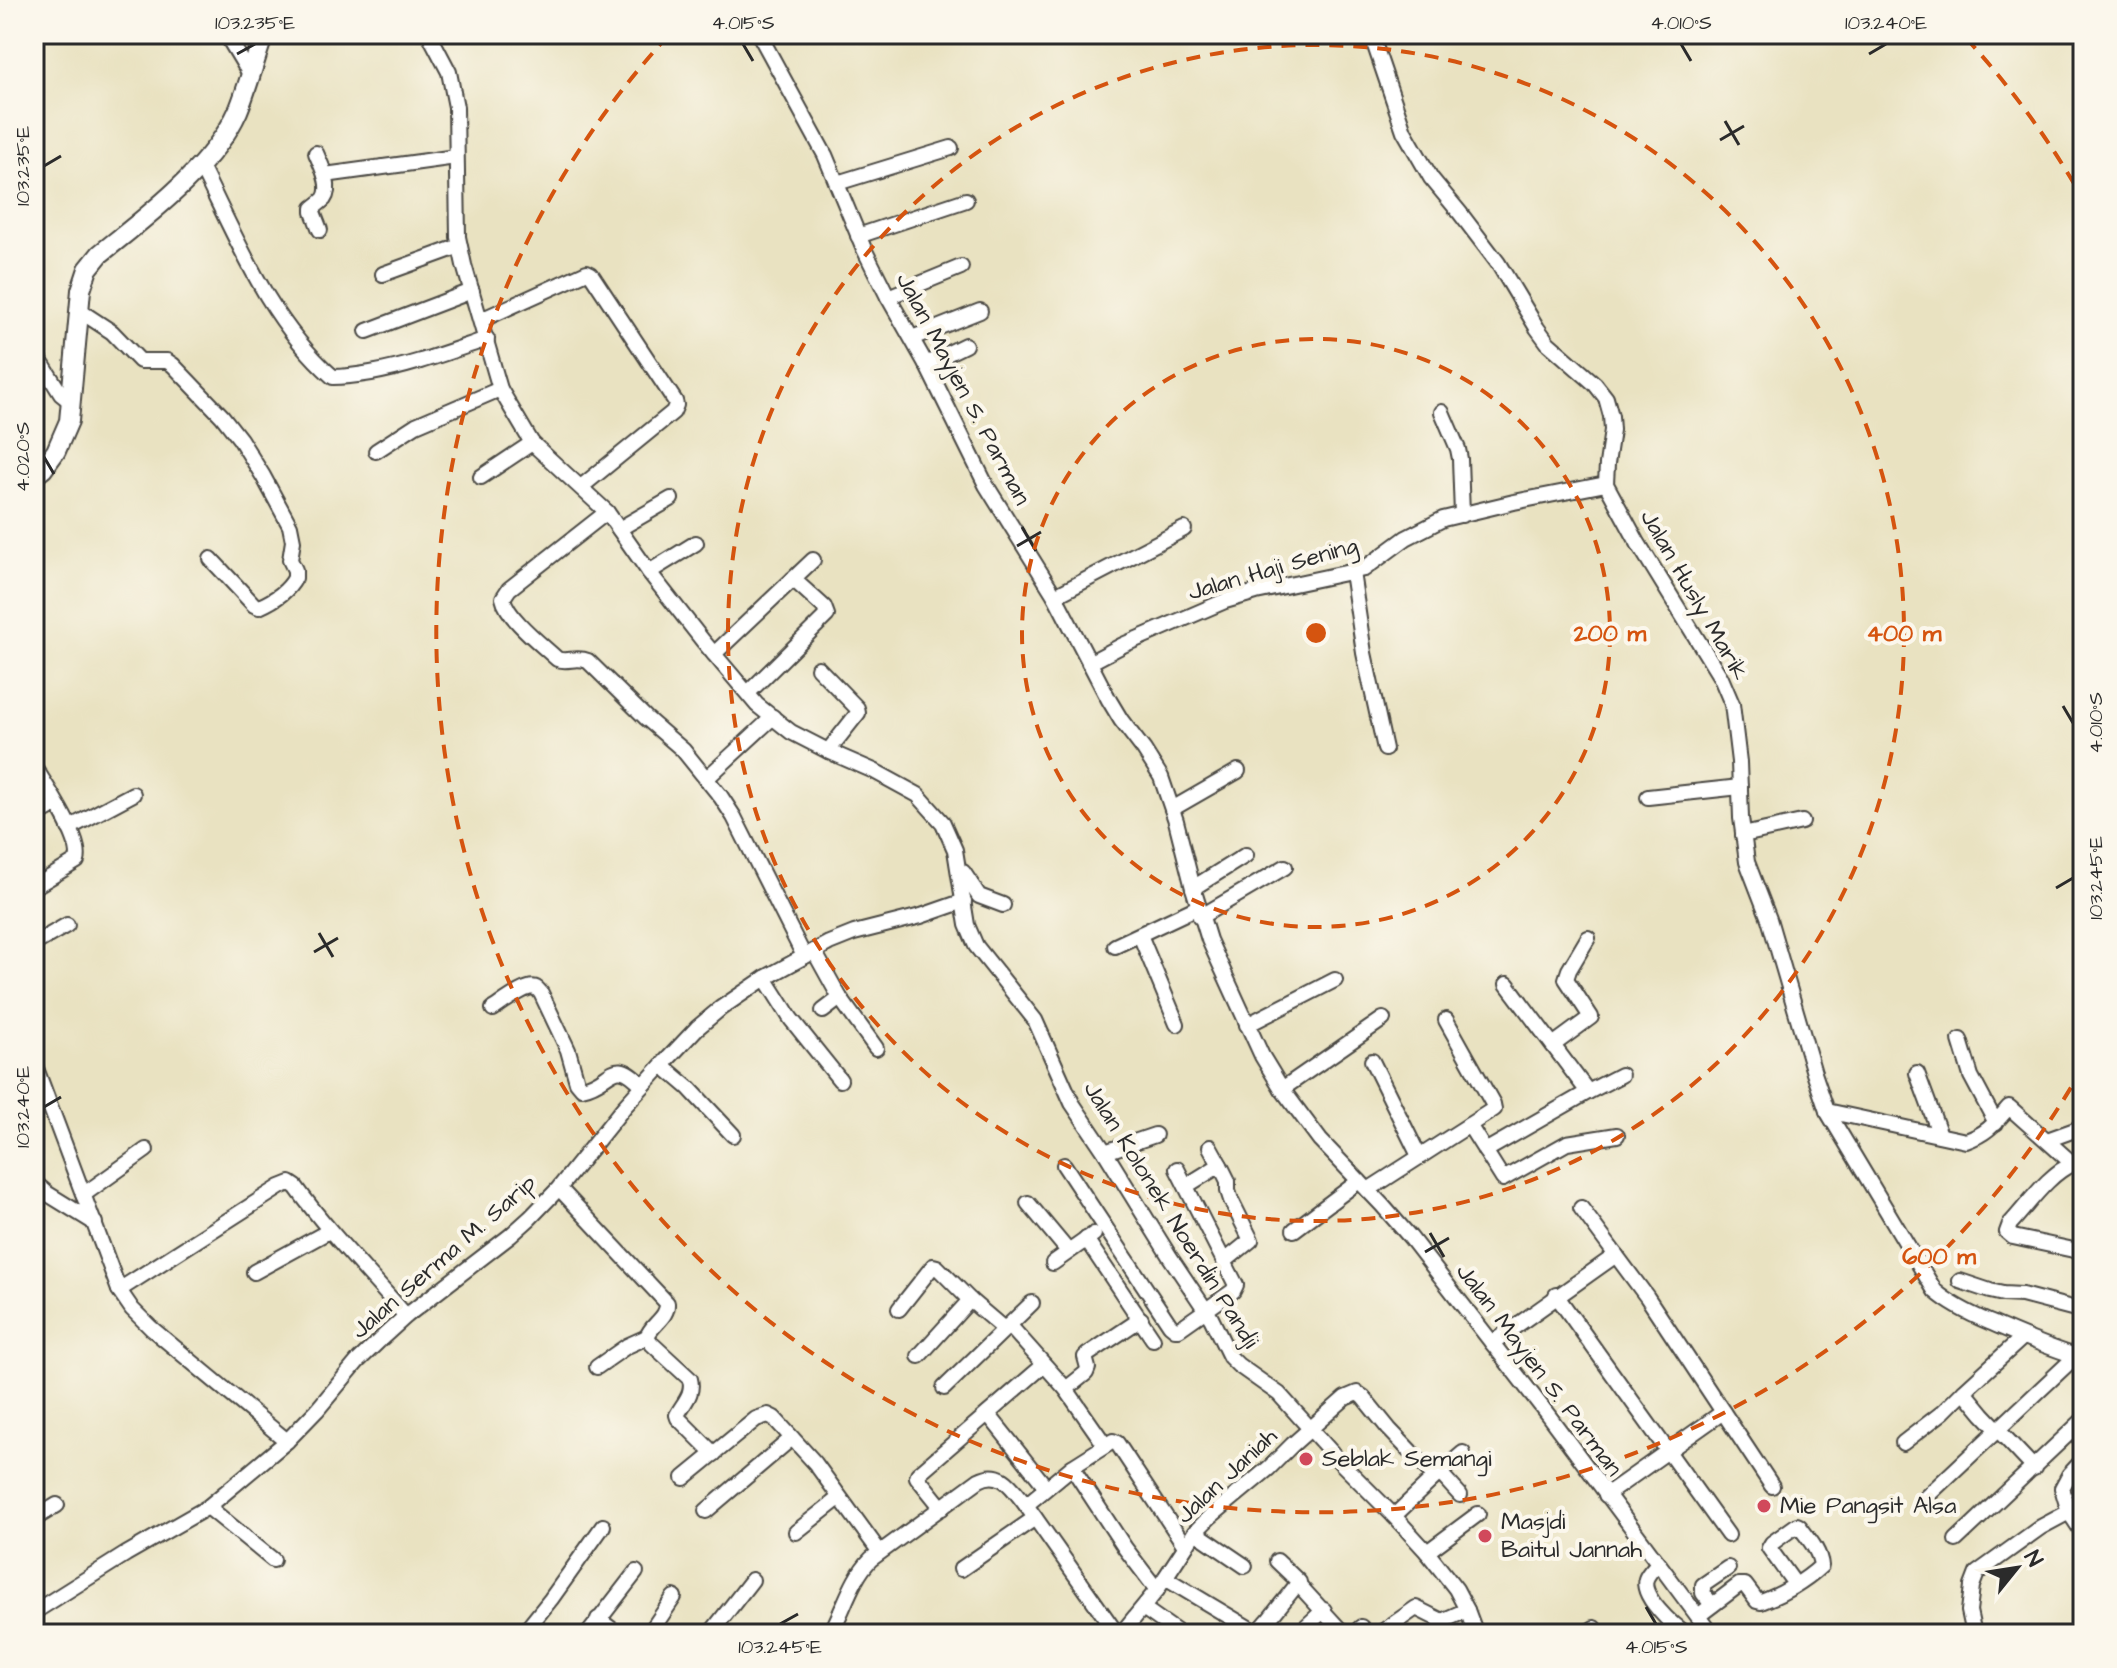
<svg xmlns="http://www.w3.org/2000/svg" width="2117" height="1668" viewBox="0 0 2117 1668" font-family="'Architects Daughter',sans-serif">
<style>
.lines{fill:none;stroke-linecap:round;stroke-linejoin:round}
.minor-casing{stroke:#484642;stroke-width:18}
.major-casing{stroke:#484642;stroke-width:22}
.minor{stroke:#fff;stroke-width:14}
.major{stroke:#fff;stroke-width:18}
.ticks{fill:none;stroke:#2b2b2b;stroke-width:3}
.ring{fill:none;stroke:#d5540f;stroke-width:4;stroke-dasharray:14 10}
.poi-dot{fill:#d1495b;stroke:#fbf7ec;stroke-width:3}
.labels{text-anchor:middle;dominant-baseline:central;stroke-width:8;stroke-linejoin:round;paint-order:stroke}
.street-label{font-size:24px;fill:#2b2b2b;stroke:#fbf7ec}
.poi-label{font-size:24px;fill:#2b2b2b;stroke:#fbf7ec;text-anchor:start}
.centre{fill:#d5540f;stroke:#fbf7ec;stroke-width:4}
.ring-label{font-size:24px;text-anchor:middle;font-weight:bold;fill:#d5540f;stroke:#fbf7ec;stroke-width:8;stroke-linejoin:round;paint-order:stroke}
.neatline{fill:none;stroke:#2b2b2b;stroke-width:3}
.ticks-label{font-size:20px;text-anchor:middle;fill:#2b2b2b}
</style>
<rect width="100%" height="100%" fill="#fbf7ec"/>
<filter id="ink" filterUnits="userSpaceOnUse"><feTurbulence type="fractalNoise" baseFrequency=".0125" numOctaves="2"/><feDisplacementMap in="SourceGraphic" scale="16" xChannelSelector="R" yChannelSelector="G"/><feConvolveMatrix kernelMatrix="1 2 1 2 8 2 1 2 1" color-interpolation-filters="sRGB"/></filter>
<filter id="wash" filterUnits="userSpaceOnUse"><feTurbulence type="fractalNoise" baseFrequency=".006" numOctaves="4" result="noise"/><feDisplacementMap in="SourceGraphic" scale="32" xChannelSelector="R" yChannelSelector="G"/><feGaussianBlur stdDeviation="1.8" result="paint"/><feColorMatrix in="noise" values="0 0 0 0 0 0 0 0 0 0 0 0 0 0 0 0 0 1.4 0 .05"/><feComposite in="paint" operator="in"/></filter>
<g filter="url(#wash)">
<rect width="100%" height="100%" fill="#e9e2c1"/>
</g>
<g filter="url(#ink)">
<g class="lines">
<defs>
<g id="minor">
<polyline points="226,34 250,74"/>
<polyline points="429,34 449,72 456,107 458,237 464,265 500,389 532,443 607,512 649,572 703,641 757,705 791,732 828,751 874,771 918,795 943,823 955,850 967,925 976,946 1035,1020 1072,1103 1105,1152 1170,1257 1211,1318 1230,1357 1238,1365 1279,1394 1342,1464 1394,1516 1427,1552 1456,1589 1467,1610 1476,1634"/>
<polyline points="759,34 825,155 864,249 888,297 926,364 986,485 1055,596 1109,700 1121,720 1144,750 1161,777 1176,821 1193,888 1209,940 1262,1056 1282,1089 1320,1140 1382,1205 1410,1237 1548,1415 1711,1634"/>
<path d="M 1371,34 L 1404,131 L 1431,178 L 1460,213 L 1498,263 L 1537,328 L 1548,343 L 1595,384 L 1606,398 L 1611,416 L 1612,430 L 1607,464 L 1606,484 L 1638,543 L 1721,678 L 1732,704 L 1739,762 L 1741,818 L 1747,862 L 1769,919 L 1814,1073 L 1827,1111 L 1935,1291 C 1951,1305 1970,1314 1989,1322 C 2020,1335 2050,1349 2083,1358"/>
<path d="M 316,153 C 321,165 333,187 324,199 C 321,202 317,205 313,208 L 313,212 L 320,230"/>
<path d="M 201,167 C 238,241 269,321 333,377 C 346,377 359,375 371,373 C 411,366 448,352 487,339"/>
<polyline points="325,175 456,157"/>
<polyline points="837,183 951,148"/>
<polyline points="858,236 966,200"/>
<polyline points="383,274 460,246"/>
<polyline points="888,297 961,267"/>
<path d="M 80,311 L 112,332 L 140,361 L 167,361 L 173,365 L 222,416 L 240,439 L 263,476 L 290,526 L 293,541 L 290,560 L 295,570 L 295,578 C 288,591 273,601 259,607 L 254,605 L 211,559"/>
<polyline points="481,320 587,272 591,274 675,401 676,405 673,412 581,487"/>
<polyline points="367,331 472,291"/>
<polyline points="912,338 980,311"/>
<polyline points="34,351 61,394 71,402"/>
<polyline points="926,364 965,345"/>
<polyline points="1442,412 1458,449 1460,459 1462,515"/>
<polyline points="376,451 416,425 500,389"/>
<polyline points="481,477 532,443"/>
<path d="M 607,512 L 509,589 L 503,598 C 507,618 541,644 557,659 C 567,663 576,656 588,661 L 646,718 L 683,750 L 721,797 L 734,817 L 804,956"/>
<polyline points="619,529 671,499"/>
<polyline points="649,572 696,543"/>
<polyline points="1352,572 1364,653 1385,749"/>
<polyline points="793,579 813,560"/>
<polyline points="1055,596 1184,529"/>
<polyline points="714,654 793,579 824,607 827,615 748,693"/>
<polyline points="1089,663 1123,645 1225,601 1256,592 1364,569 1406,538 1443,519 1514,502 1606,484"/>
<polyline points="818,668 857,708 858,713 828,751"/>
<path d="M 34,766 C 45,785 84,841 77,861 L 34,887"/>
<polyline points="707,778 773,717"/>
<polyline points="1648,797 1740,787"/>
<polyline points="1172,809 1238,771"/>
<polyline points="34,817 56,805"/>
<polyline points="69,828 133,794"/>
<polyline points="1743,835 1802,822"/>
<polyline points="963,872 979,896 1003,905"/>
<polyline points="1193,888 1246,855"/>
<polyline points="1200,917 1285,867"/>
<polyline points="1140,935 1177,1024"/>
<polyline points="34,944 67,925"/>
<polyline points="1115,946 1198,907"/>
<polyline points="814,951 840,998 876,1048"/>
<polyline points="765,978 791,1019 840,1080"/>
<path d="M 493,1009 C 501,1004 528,983 536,988 C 538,989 539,991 541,993 L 568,1050 L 577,1082 L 582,1088 C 613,1082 612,1053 643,1086"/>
<polyline points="823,1011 840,998"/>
<polyline points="1247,1025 1335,980"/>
<polyline points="1960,1040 1971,1076 1996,1123"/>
<polyline points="1553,1045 1591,1017 1566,979 1569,970 1588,938"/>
<polyline points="1372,1061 1419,1156"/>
<polyline points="34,1063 119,1290 132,1309 151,1328 287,1441"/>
<polyline points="662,1065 689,1088 733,1135"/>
<polyline points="1917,1073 1940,1135"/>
<polyline points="1282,1089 1383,1019"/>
<polyline points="1588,1092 1621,1075"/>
<path d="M 1827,1111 L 1966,1141 C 1988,1133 1994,1124 2009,1107 L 2073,1164 L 2083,1166"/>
<polyline points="1469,1125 1503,1179 1567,1143 1617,1135"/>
<polyline points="2047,1140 2083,1127"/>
<polyline points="1485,1151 1588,1092 1507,984"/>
<polyline points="1105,1152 1155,1135"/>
<path d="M 2073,1164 C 2050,1172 2027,1206 2010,1224 L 2007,1232 L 2013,1237 L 2083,1252"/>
<polyline points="1064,1165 1170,1325 1175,1329 1179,1329 1233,1291 1236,1285 1177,1169"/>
<polyline points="1220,1165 1228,1181 1228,1191 1231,1200 1251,1240 1225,1261"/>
<polyline points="34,1182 48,1194 95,1223"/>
<polyline points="1186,1186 1220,1165 1210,1147"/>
<path d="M 559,1188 L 667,1303 C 668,1318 651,1324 647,1337 L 652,1344 L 690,1379 C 694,1394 684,1402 677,1415 L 678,1418 L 714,1454"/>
<polyline points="1368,1190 1494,1109 1493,1104 1446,1020"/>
<polyline points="83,1195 146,1150"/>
<polyline points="1028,1203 1068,1251"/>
<polyline points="1581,1208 1647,1297 1772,1486"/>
<polyline points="1294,1230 1359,1181"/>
<polyline points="1086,1239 1153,1339"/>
<polyline points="1053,1263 1094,1234"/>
<polyline points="254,1272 329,1231"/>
<polyline points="1960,1281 1990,1291 2003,1294 2022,1295 2083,1311"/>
<path d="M 119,1290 L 280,1187 L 290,1183 L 296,1187 C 329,1233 369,1273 406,1316"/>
<polyline points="1556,1295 1728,1535"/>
<polyline points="899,1309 933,1266 937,1267 970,1300 1004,1329"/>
<polyline points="1009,1325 1066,1389 1105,1445"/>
<polyline points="2023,1337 1964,1391 1983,1414 2034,1468"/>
<polyline points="1492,1343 1616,1255"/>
<polyline points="919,1356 970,1300"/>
<polyline points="597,1367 627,1346 647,1337"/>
<polyline points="944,1388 1032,1303"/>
<polyline points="1066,1389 1086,1373 1088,1368 1085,1357 1087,1355 1141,1319"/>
<polyline points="988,1414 1046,1487"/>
<polyline points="1903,1443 1943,1412 1964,1391"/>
<polyline points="2083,1460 2069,1475 2062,1488 2069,1512 2083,1533"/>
<polyline points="1072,1467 1125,1548 1157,1590"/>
<polyline points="1440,1473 1460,1495"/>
<polyline points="1435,1477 1463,1453"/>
<polyline points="684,1478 756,1419 768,1415 774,1418 815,1463 879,1551"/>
<polyline points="1606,1495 1723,1412"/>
<polyline points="1922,1501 2076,1356"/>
<polyline points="1026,1505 1072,1467 1113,1441 1117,1443 1185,1546"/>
<polyline points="208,1507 273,1560"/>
<polyline points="942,1508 917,1477 918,1474 1044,1365"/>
<polyline points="706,1511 792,1438"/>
<polyline points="34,1519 57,1505"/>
<polyline points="796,1532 839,1498"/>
<polyline points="1195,1532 1245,1566"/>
<polyline points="1956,1540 2083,1420"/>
<polyline points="1427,1552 1478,1514"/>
<path d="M 1658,1563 C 1654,1568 1648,1573 1646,1579 C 1640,1596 1673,1626 1686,1634"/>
<polyline points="961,1569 1035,1518"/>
<polyline points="1165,1578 1252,1630 1259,1631 1267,1622 1280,1634"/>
<polyline points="1298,1584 1344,1634"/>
<polyline points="1712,1605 1703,1593 1703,1585 1728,1568"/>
<polyline points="1143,1608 1180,1634"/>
<polyline points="34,1612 126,1554 208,1507 287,1441 317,1410 357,1362 384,1336 406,1316 510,1236 530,1218 559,1188 624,1107 662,1065 697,1028 721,1008 765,978 829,943 854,933 921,916 964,901"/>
<path d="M 1698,1616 L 1739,1585 L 1745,1585 L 1757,1601 L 1761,1602 C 1781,1595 1805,1581 1821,1566 C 1820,1551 1808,1538 1799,1526 L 1797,1525 L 1772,1543 L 1769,1548 L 1795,1584"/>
<polyline points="598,1619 618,1634"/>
<polyline points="1267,1622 1299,1582 1277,1561"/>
<polyline points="34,1630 37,1634"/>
<polyline points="523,1634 551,1599 603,1526"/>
<polyline points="588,1634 636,1572"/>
<polyline points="649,1634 674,1597"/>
<polyline points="710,1634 752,1580"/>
<path d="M 830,1634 C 844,1610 851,1579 871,1559 L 979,1480 C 1002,1468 1013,1489 1026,1505 L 1117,1634"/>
<polyline points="1121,1634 1157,1590 1195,1532 1211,1516 1269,1468 1292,1445 1345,1398 1357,1393 1363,1397 1389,1429 1435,1477 1394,1516"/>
<polyline points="1298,1634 1324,1610"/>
<polyline points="1354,1634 1361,1627 1367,1634"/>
<polyline points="1379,1634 1416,1608 1442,1621 1467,1610"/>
<polyline points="1586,1634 1594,1628"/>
<polyline points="1974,1634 1969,1611 1972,1586 1977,1573 2041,1527 2069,1512"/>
</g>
<path id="major" d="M 34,476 L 43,469 L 56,451 L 69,421 L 81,290 L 88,269 L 100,254 C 147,216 213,167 238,111 C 248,87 255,59 264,34"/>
</defs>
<!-- minor casing -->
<use href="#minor" class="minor-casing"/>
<!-- major casing -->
<use href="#major" class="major-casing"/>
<!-- minor -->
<use href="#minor" class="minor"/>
<!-- major -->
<use href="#major" class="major"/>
</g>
</g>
<!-- ticks -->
<path class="ticks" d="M 743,44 L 753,61M 1681,44 L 1691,61M 237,54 L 255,44M 1869,54 L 1886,44M 1725,121 L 1739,145M 1720,140 L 1744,126M 44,166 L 61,156M 44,457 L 54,474M 1022,527 L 1036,551M 1017,546 L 1041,532M 2063,706 L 2073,723M 2056,888 L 2073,878M 319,933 L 333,957M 314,952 L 338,938M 44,1107 L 61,1097M 1430,1233 L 1444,1257M 1425,1252 L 1449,1238M 1646,1607 L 1656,1624M 780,1624 L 798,1614"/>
<!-- distance rings -->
<g class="ring">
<circle cx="1316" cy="633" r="294"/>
<circle cx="1316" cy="633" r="588"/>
<path d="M2083 1067A881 881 0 1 1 666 38M1966 38A881 881 0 0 1 2083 199"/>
</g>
<!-- markers -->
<g class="poi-dot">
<circle cx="1306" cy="1459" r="8"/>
<circle cx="1764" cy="1506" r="8"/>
<circle cx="1485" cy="1536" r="8"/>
</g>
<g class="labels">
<!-- street labels -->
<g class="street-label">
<text transform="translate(963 389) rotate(62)">Jalan Mayjen S. Parman</text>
<text transform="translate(1273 569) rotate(-16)">Jalan Haji Sening</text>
<text transform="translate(1694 595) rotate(60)">Jalan Husly Marik</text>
<text transform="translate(1171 1215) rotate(58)">Jalan Kolonek Noerdin Pandji</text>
<text transform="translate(444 1257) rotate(-41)">Jalan Serma M. Sarip</text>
<text transform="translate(1539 1370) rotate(53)">Jalan Mayjen S. Parman</text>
<text transform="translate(1227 1476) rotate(-43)">Jalan Janiah</text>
</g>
<!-- poi labels -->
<g class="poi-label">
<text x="1322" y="1459">Seblak Semangi</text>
<text x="1780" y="1506">Mie Pangsit Alsa</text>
<text x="1501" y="1522">Masjdi<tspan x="1501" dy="28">Baitul Jannah</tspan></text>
</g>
</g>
<circle cx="1316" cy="633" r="12" class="centre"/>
<g class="ring-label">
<text x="1610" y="641">200 m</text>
<text x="1904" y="641">400 m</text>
<text x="1939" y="1264">600 m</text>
</g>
<!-- margin -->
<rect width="2117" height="1668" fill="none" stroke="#fbf7ec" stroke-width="88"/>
<!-- north arrow -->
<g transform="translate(2017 1568) rotate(60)" stroke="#fbf7ec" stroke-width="6" paint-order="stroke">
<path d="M0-6L14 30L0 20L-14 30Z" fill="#2b2b2b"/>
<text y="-12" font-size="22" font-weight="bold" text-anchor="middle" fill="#2b2b2b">N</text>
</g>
<rect x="44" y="44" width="2029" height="1580" class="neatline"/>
<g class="ticks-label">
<text x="255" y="29">103.235°E</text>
<text x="743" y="29">4.015°S</text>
<text x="1681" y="29">4.010°S</text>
<text x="1886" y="29">103.240°E</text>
<text transform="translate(22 166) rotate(-90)" y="7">103.235°E</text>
<text transform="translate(22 457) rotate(-90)" y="7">4.020°S</text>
<text transform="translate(2095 723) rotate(-90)" y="7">4.010°S</text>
<text transform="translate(2095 878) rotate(-90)" y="7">103.245°E</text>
<text transform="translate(22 1107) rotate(-90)" y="7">103.240°E</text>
<text x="780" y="1653">103.245°E</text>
<text x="1656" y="1653">4.015°S</text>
</g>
</svg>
